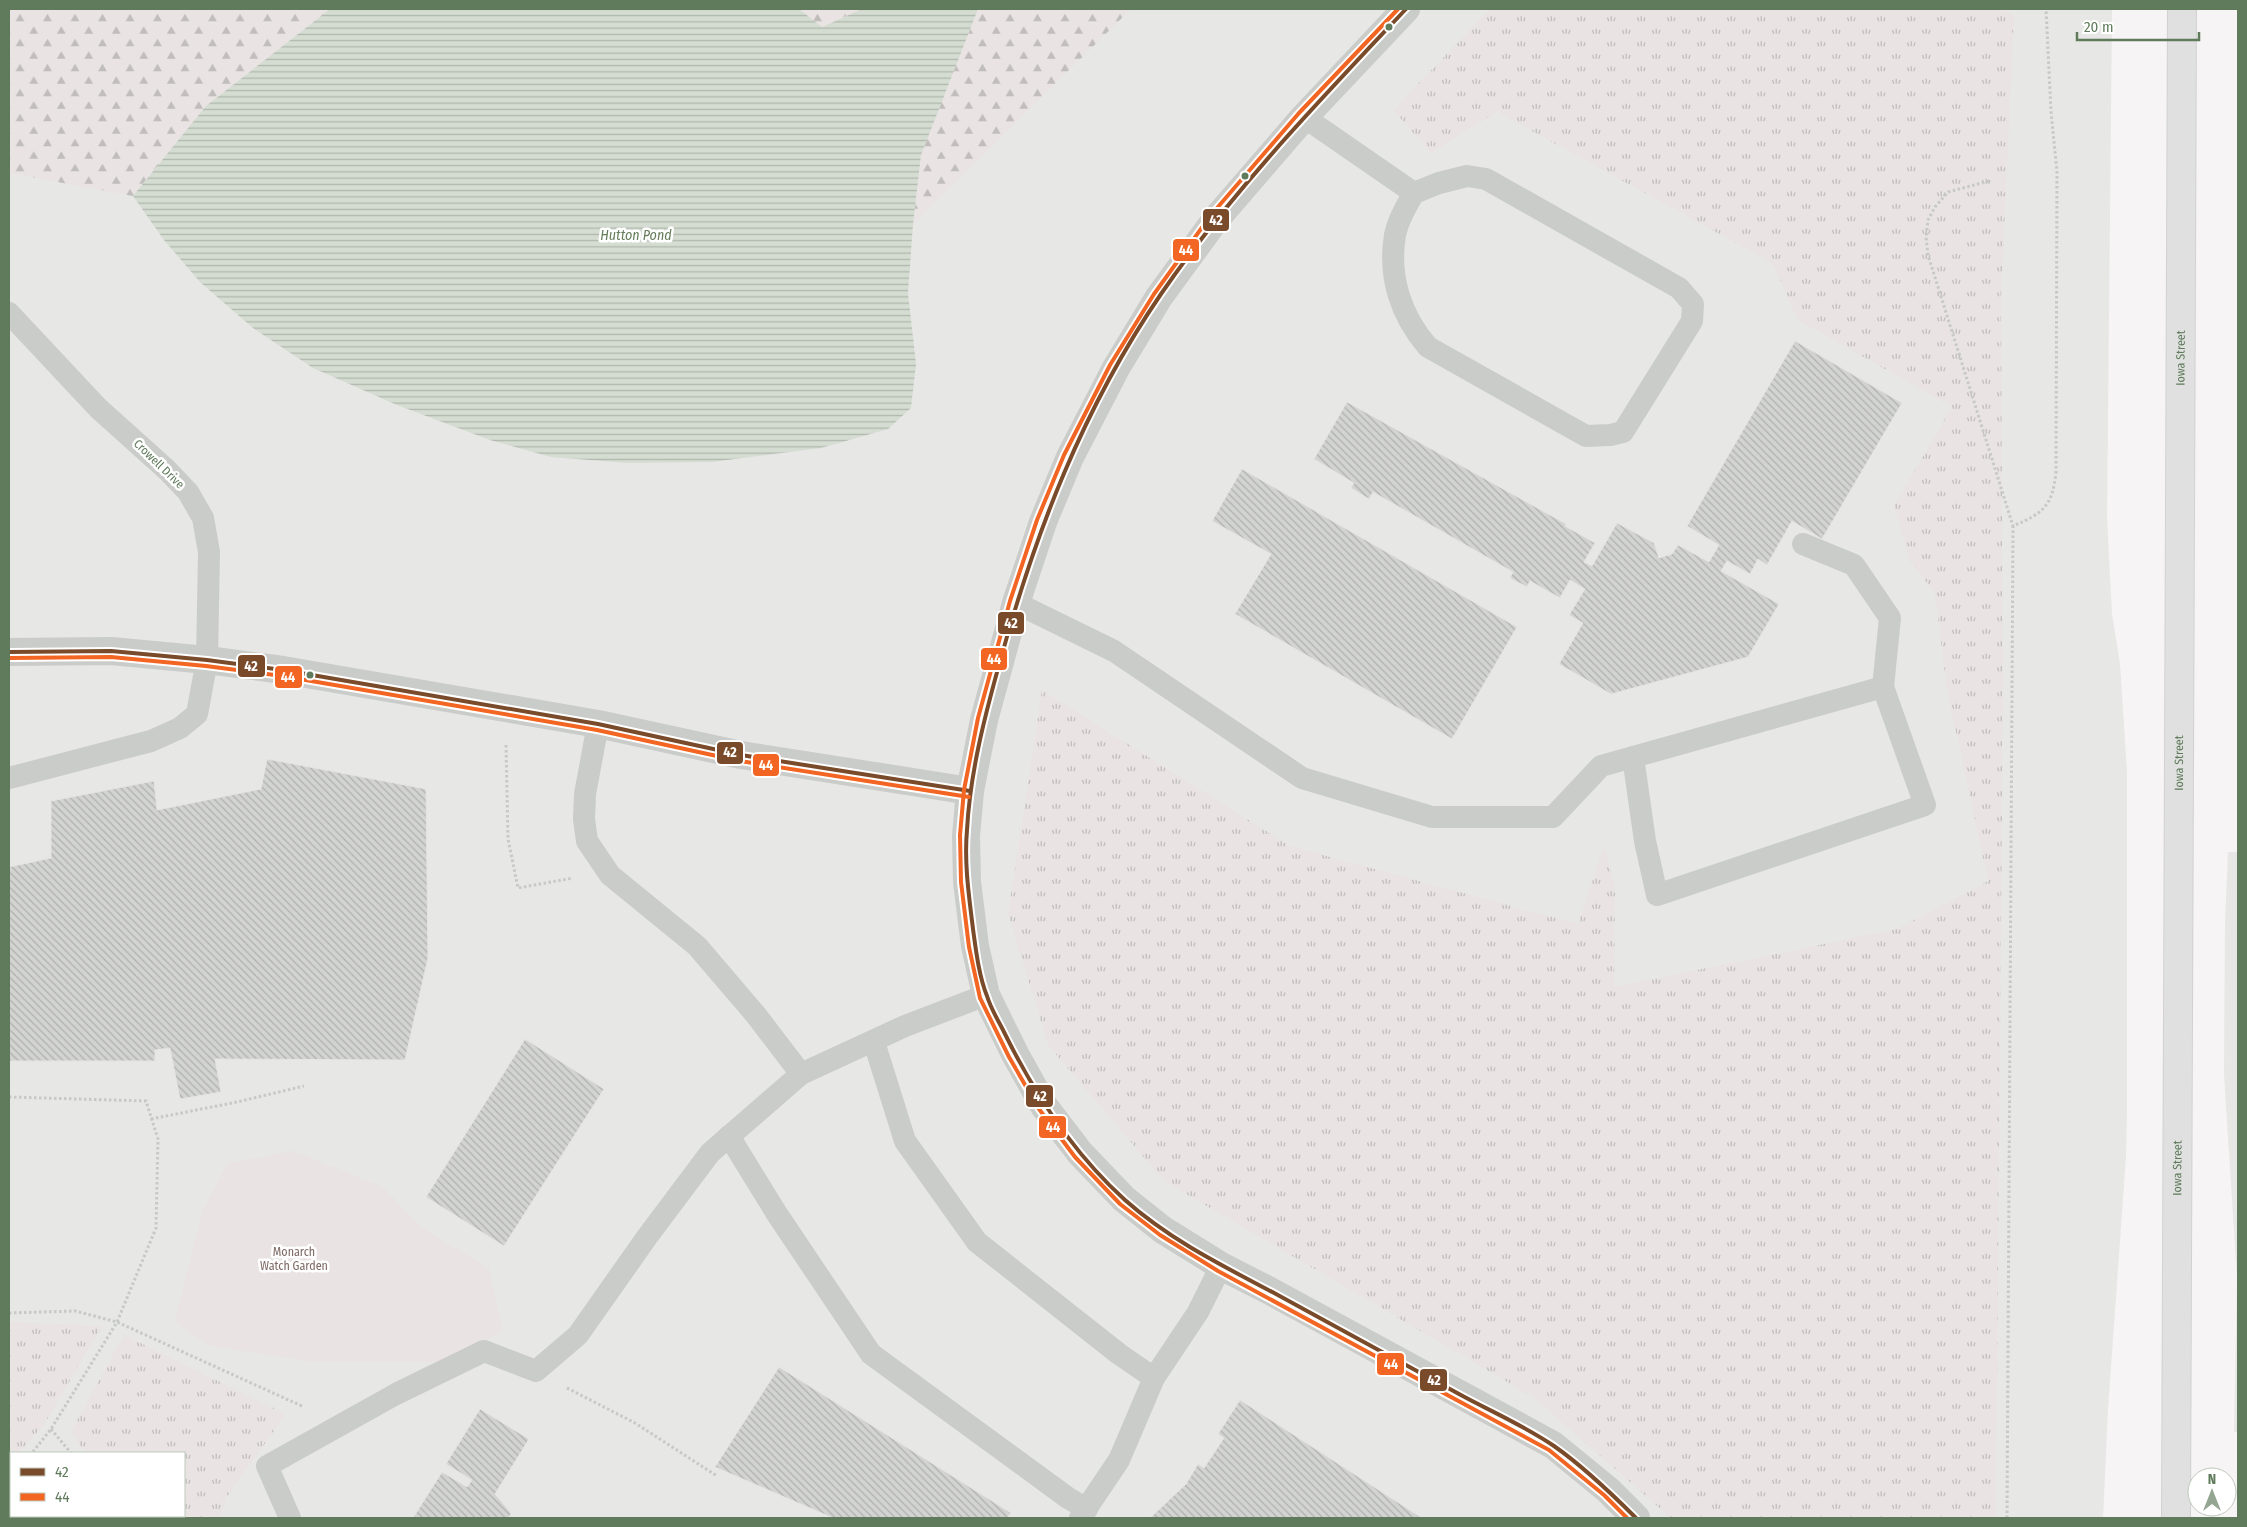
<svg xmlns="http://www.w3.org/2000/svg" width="2247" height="1527" viewBox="0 0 2247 1527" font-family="'Fira Sans Condensed',sans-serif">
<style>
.built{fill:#e7e7e5;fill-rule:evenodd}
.grass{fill:url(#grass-tufts)}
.forest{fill:url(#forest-firs)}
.green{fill:#e9e3e3}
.water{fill:url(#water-rules)}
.building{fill:url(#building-back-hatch);stroke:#e5e4e4}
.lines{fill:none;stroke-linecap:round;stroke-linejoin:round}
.trunk-casing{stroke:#d1d2d1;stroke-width:30}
.path{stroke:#c6c9c6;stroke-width:3;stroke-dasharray:2.5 2.5;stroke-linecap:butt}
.service{stroke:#caccca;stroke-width:22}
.minor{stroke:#caccca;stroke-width:28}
.trunk{stroke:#dfe0df;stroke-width:28}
.bus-1-casing{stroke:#fff;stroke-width:8}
.bus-2-casing{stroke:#fff;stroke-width:8}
.bus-1{stroke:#7a4b2a;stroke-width:4}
.bus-2{stroke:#f26522;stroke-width:4}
.bus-dot{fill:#5f7b5b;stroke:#fff;stroke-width:2}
.labels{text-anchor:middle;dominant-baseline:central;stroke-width:5;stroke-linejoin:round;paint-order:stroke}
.street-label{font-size:12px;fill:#5f7b5b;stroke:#fff}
.park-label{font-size:12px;fill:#7e6963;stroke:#fff}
.water-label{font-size:14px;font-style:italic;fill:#647c5a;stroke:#fff}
.line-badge{stroke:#fff;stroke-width:2}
.badge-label{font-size:14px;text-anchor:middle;font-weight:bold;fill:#fff}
</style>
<defs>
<pattern id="grass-tufts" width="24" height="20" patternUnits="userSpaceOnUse" patternTransform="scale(1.25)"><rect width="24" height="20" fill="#e9e3e3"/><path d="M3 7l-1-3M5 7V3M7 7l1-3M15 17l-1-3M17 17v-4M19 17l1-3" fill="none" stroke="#c0bdbb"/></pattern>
<pattern id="forest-firs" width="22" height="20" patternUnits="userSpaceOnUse" patternTransform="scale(1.25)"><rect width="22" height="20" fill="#e9e3e3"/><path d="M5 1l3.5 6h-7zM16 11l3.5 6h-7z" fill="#c0bdbb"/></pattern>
<pattern id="water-rules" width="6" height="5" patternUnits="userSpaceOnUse" patternTransform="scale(1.25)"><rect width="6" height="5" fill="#d5dcd1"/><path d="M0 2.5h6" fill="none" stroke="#b0b7ad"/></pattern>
<pattern id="building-back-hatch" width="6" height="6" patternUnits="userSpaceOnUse" patternTransform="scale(1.25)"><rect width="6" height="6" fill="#d3d4d2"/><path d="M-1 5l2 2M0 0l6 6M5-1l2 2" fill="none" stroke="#aeb1ad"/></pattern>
</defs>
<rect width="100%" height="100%" fill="#f6f4f5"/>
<!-- built -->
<g class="built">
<path d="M 9,9 L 2112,9 L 2107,519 L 2112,614 L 2120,664 L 2127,772 L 2127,1111 L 2126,1156 L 2108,1409 L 2103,1518 L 9,1518 ZM 11,1453 L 184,1453 L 184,1516 L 11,1516 Z"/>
<polygon points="2228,852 2238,852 2238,1432 2234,1432 2237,1278 2224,1074 2225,923"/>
</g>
<!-- grass -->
<g class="grass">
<polygon points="1490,9 1998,9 2014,15 2001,299 2003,692 1996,1518 1671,1518 1533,1397 1164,1181 1048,1045 1008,914 1042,690 1290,846 1578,924 1604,846 1615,887 1614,987 1897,929 1988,881 1947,690 1935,593 1909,560 1894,505 1952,407 1798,320 1772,263 1497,112 1431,153 1393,110"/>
<polygon points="9,1322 102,1326 45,1423 19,1453 11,1453 11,1462 9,1465"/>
<polygon points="124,1335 286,1414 226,1498 220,1518 98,1518 98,1516 184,1516 184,1453 85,1453 71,1431"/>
</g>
<!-- forest -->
<g class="forest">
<polygon points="9,9 330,9 206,106 133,196 9,173"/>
<polygon points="799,9 862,9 821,27"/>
<polygon points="978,9 1131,9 913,224 921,155"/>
</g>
<!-- green -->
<polygon class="green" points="294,1151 383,1187 421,1227 489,1268 503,1331 445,1362 314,1362 210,1346 175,1322 202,1212 227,1164"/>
<!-- water -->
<polygon class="water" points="330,9 799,9 822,27 862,9 978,9 921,155 913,224 908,293 916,364 911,408 888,429 821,448 712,462 628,463 551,457 490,440 397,405 313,368 253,328 200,282 164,240 133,196 206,106"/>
<!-- building -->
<g class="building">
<polygon points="1795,341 1902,403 1822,539 1792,521 1767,565 1758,559 1750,574 1727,561 1721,571 1779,604 1748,657 1611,694 1559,664 1583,623 1569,615 1585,589 1570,580 1560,598 1530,581 1527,587 1510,578 1513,572 1373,492 1369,499 1351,488 1354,483 1314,459 1347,402 1566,524 1565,526 1595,543 1584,562 1592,566 1617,523 1654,543 1659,558 1672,554 1678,545 1709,562 1719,545 1687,526"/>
<polygon points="1242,469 1517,627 1452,739 1235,614 1271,554 1212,521"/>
<polygon points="267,759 426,789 428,958 405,1060 215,1059 221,1092 180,1099 170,1048 155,1050 155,1061 9,1061 9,867 51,858 51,801 154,781 157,810 261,789"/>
<polygon points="525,1039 604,1089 504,1246 426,1197"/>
<polygon points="779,1367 1011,1513 1007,1518 833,1518 715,1467"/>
<polygon points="1240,1400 1422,1518 1150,1518 1186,1484 1198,1464 1204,1468 1224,1438 1218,1434"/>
<polygon points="480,1409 529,1439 495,1494 511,1513 509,1518 413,1518 442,1472 467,1487 472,1480 446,1464"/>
</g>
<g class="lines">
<defs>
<g id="trunk">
<path id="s1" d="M 2176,1518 L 2182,9"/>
</g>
</defs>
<!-- trunk casing -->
<use href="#trunk" class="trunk-casing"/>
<!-- path -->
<g class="path">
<polyline points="1989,181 1948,192 1935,207 1928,220 1926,237 1928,255 2013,526"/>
<polyline points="506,745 508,839 518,888 573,878"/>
<polyline points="9,1097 146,1101 158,1139 156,1228 117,1322 51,1429 32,1453"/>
<polyline points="151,1119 237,1102 304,1086"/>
<polyline points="9,1313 75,1311 117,1322 304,1407"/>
<polyline points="567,1388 635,1423 717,1476"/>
<polyline points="51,1429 71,1453"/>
<polyline points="9,1482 11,1479"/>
<polyline points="89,1516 89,1518"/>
<path d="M 2007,1518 L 2013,526 C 2044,513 2052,506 2056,473 L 2057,172 L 2051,112 L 2046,9"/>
</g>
<!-- service -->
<g class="service">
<path d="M 1304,117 L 1414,193 L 1439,183 L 1467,176 L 1486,179 L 1679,288 L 1693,304 L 1692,321 L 1623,432 L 1610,435 L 1586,436 L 1428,347 C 1401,316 1388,277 1395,235 C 1398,220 1406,206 1414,193"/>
<polyline points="9,313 98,408 167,470 188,492 203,518 209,552 207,660 197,714 180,728 151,741 9,778"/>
<polyline points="1803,544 1854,565 1890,618 1883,687"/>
<polyline points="1016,603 1114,651 1302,778 1432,817 1553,817 1601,766 1883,687 1925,805 1657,895 1645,841 1633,757"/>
<polyline points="598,724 585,794 584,819 587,841 610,875 697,946 756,1015 801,1074"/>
<polyline points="874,1042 905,1141 977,1242 1119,1354 1154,1378"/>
<polyline points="729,1136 777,1214 871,1354 1068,1498 1087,1509"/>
<polyline points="290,1518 267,1466 396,1394 484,1351 536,1371 578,1335 647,1237 710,1153 801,1074 905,1026 986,995"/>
<polyline points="1080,1518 1119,1460 1154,1378 1198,1312 1221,1266"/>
</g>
<!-- minor -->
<g class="minor">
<polyline points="1406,9 1304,117 1216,219 1159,297 1116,368 1070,457 1043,522 1016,603 984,720 970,791 966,836 967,882 975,946 986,995 1015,1054 1044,1106 1080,1153 1124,1199 1163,1230 1221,1266 1270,1291 1553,1445 1608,1490 1636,1518"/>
<polyline points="9,652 111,651 207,660 283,670 598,724 741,755 970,791"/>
</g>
<!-- trunk -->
<use href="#trunk" class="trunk"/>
<defs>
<g id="bus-1">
<path d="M 1406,9 C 1320,100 1232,191 1161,294 C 1083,408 1035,533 999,665 C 984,719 970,774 967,830 C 964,863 969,896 973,929 C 976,951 979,976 987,996 C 991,1009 998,1020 1004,1032 C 1035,1095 1073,1153 1125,1200 C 1170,1240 1223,1266 1276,1294 C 1337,1327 1398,1361 1459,1394 C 1490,1411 1525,1426 1554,1446 C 1584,1467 1611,1493 1636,1518"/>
<polyline points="9,652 111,651 207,660 283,670 598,724 741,755 970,791"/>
</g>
<g id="bus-2">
<polyline points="1398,9 1299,113 1211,215 1154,294 1110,365 1064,455 1037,520 1010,601 978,718 964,790 960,835 961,882 969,947 980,998 1009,1057 1039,1109 1075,1157 1120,1204 1160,1235 1218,1271 1549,1450 1604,1495 1627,1518"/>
<polyline points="9,658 111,657 206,666 282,676 597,730 740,761 969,797"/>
</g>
</defs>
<!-- bus-1 casing -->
<use href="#bus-1" class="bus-1-casing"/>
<!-- bus-2 casing -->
<use href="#bus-2" class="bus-2-casing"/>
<!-- bus-1 -->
<use href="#bus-1" class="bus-1"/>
<!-- bus-2 -->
<use href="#bus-2" class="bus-2"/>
</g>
<!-- markers -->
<g class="bus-dot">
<circle cx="1389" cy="27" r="4.5"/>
<circle cx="1245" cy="176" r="4.5"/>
<circle cx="310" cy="675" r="4.5"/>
</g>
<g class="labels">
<!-- street labels -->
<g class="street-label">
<text stroke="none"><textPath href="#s1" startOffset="1160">Iowa Street</textPath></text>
<text transform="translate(159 464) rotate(44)">Crowell Drive</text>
<text stroke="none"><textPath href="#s1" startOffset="755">Iowa Street</textPath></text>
<text stroke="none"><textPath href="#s1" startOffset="350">Iowa Street</textPath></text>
</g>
<!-- park labels -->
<g class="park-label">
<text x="294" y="1252">Monarch<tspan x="294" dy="14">Watch Garden</tspan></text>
</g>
<!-- water labels -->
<g class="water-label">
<text x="636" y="235">Hutton Pond</text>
</g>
</g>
<g class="line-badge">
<rect x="1202" y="208" width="28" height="24" rx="5" fill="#7a4b2a"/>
<rect x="1172" y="238" width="28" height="24" rx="5" fill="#f26522"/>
<rect x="997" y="611" width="28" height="24" rx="5" fill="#7a4b2a"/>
<rect x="980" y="647" width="28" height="24" rx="5" fill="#f26522"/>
<rect x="237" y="654" width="29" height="24" rx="5" fill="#7a4b2a"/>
<rect x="274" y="665" width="29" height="24" rx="5" fill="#f26522"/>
<rect x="716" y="741" width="28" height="24" rx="5" fill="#7a4b2a"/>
<rect x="752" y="753" width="28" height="24" rx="5" fill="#f26522"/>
<rect x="1025" y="1084" width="29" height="24" rx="5" fill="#7a4b2a"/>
<rect x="1038" y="1115" width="29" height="24" rx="5" fill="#f26522"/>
<rect x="1376" y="1352" width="29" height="24" rx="5" fill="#f26522"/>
<rect x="1419" y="1368" width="29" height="24" rx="5" fill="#7a4b2a"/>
</g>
<g class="badge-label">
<text x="1216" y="225">42</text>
<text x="1186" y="255">44</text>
<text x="1011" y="628">42</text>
<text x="994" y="664">44</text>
<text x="251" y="671">42</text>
<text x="288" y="682">44</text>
<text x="730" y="757">42</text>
<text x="766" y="770">44</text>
<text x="1040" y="1101">42</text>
<text x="1053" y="1132">44</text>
<text x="1391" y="1369">44</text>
<text x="1434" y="1385">42</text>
</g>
<!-- border -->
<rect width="2247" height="1527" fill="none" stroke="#5f7b5b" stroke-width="20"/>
<!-- legend -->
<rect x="10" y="1452" width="175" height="65" fill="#ffffff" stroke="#bfcabd"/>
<rect x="20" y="1468" width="25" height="8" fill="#7a4b2a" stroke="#bfcabd"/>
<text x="55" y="1477" font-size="15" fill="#5f7b5b">42</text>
<rect x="20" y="1493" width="25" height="8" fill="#f26522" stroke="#bfcabd"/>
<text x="55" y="1502" font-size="15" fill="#5f7b5b">44</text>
<!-- north arrow -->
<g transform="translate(2212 1492)"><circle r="24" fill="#ffffff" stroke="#bfcabd"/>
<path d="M0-4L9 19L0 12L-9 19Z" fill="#94a591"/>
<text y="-8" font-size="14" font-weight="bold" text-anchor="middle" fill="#5f7b5b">N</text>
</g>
<!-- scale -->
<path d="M2077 32v8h122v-8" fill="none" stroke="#5f7b5b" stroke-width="2.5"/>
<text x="2084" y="32" font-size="15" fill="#5f7b5b" stroke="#ffffff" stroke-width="4" paint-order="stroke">20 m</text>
</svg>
